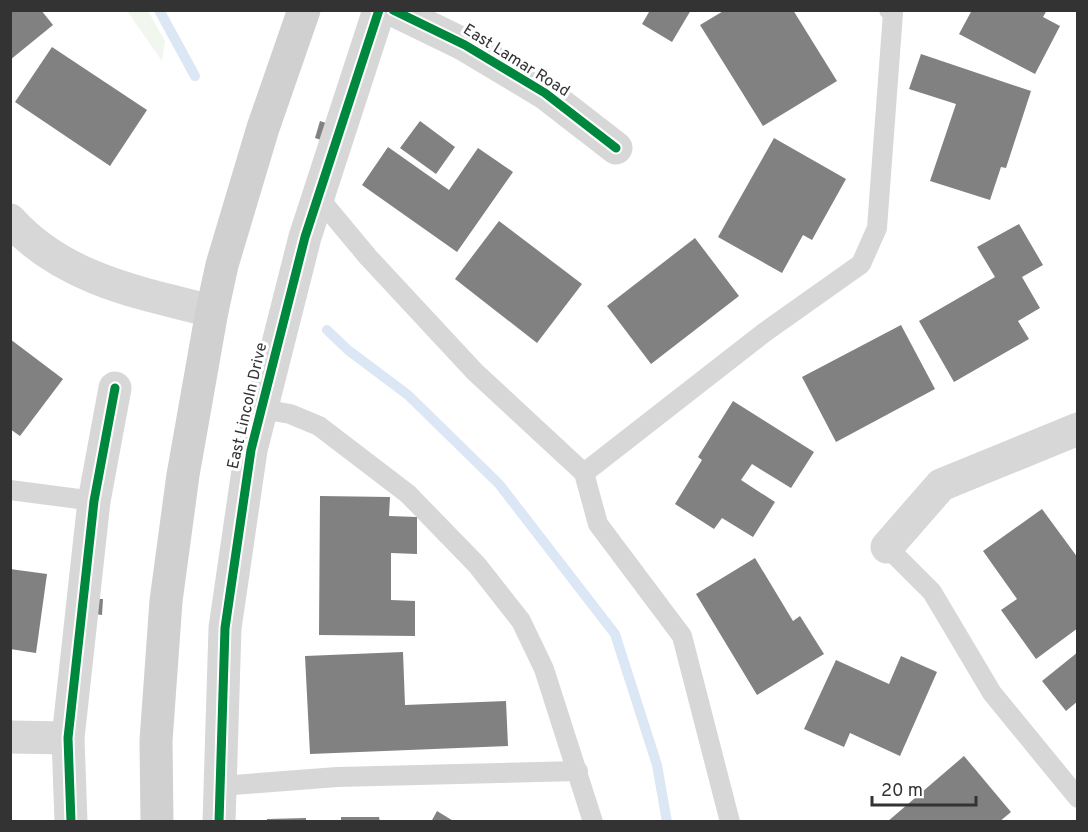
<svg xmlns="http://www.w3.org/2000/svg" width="1088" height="832" viewBox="0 0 1088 832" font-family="Overpass,sans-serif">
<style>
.green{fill:#f1f7ee}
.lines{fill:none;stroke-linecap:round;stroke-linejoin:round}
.stream{stroke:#dbe7f4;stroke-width:10}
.building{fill:#818181}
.service{stroke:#d7d7d7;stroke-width:20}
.minor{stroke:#d7d7d7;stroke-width:33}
.secondary{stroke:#d0d0d0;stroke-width:33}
.cycleway-casing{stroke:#fff;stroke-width:13}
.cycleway{stroke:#00873e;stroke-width:9}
.labels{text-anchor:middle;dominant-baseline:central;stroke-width:6;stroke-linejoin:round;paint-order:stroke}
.street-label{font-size:16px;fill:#333;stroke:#fff}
</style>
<rect width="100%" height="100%" fill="#fff"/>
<!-- green -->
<polygon class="green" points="127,11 148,11 165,41 162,61"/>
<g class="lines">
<!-- stream -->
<g class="stream">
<polyline points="159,10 195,76"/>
<polyline points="327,330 348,350 408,395 499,484 615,634 657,765 667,822"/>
</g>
</g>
<!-- building -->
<g class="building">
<polygon points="10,10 41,10 53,25 10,60"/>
<polygon points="646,10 691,10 672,42 642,24 649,12"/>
<polygon points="725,10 793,10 837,81 763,126 700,25"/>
<polygon points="972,10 1047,10 1043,17 1060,26 1035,74 959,34"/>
<polygon points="52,47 147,110 110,166 15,102"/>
<polygon points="921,54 1031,91 1006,168 1001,167 990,200 930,181 956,104 909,89"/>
<polygon points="320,121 326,123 321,140 315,138"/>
<polygon points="420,121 455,147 436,174 400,148"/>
<polygon points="774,138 846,179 812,240 803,235 782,273 718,237"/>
<polygon points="388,147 449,190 478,148 513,172 457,252 362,185"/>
<polygon points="499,221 582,284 537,343 455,279"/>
<polygon points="1019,224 1043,265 1022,277 1040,308 1018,321 1029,339 954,382 919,321 995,277 977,247"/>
<polygon points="695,238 739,296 651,364 607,306"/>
<polygon points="901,325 935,389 836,442 802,377"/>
<polygon points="10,339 63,379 20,436 10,429"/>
<polygon points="733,401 814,452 791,488 752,464 741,480 775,502 753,537 722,518 714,529 675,504 702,460 698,457"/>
<polygon points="320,496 390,497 389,516 417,517 417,554 391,553 391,600 415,601 415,636 319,635"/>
<polygon points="1042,509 1078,558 1078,628 1036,659 1001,610 1017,599 983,551"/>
<polygon points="755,558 793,621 800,616 824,654 757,695 696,594"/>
<polygon points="10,569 47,574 36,653 10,649"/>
<polygon points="97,599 103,599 102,615 95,614"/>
<polygon points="403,652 405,705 506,701 508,746 310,754 305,656"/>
<polygon points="1078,652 1078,701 1066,711 1042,681"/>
<polygon points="901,656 937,672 900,756 850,733 844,747 804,729 836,660 889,684"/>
<polygon points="964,756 1011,812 999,822 887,822"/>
<polygon points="437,811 455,822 431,822"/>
<polygon points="341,817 379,817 380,822 341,822"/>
<polygon points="306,818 306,822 267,822 267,819"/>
</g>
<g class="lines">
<!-- service -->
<g class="service">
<polyline points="318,197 368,257 475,372 584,473 598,524 682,636 730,822"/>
<polyline points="262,409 290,414 319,426 408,494 477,565 521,621 544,669 593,822"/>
<polyline points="584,473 765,332 861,264 877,228 893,13 889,10"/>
<polyline points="10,490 94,501"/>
<polyline points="887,547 932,592 992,693 1078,798"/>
<polyline points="220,786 337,777 578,771"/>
</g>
<!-- minor -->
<g class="minor">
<polyline points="393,10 465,45 545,93 616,148"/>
<path d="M 10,220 C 63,279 139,293 212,311"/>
<polyline points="887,547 941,485 1078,429"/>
<polyline points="10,737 68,738"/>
<polyline points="71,822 68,738 94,501 115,388"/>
<polyline points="219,822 225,628 251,450 305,237 379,10"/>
</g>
<!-- secondary -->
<polyline class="secondary" points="157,822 156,741 166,601 183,475 212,311 222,265 263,128 304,10"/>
<defs>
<g id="cycleway">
<polyline points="393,10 465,45 545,93 616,148"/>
<polyline points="71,822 68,738 94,501 115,388"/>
<polyline points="219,822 225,628 251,450 305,237 379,10"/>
</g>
</defs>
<!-- cycleway casing -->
<use href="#cycleway" class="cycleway-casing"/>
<!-- cycleway -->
<use href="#cycleway" class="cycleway"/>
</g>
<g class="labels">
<!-- street labels -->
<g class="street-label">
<text transform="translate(516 61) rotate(32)">East Lamar Road</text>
<text transform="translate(248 406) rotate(-77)">East Lincoln Drive</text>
</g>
</g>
<!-- border -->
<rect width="1088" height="832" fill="none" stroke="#333333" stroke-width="24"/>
<!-- scale -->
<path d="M872 796v9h104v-9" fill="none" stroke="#333333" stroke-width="3"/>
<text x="881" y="796" font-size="18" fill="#333333" stroke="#ffffff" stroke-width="4.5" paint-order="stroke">20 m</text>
</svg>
